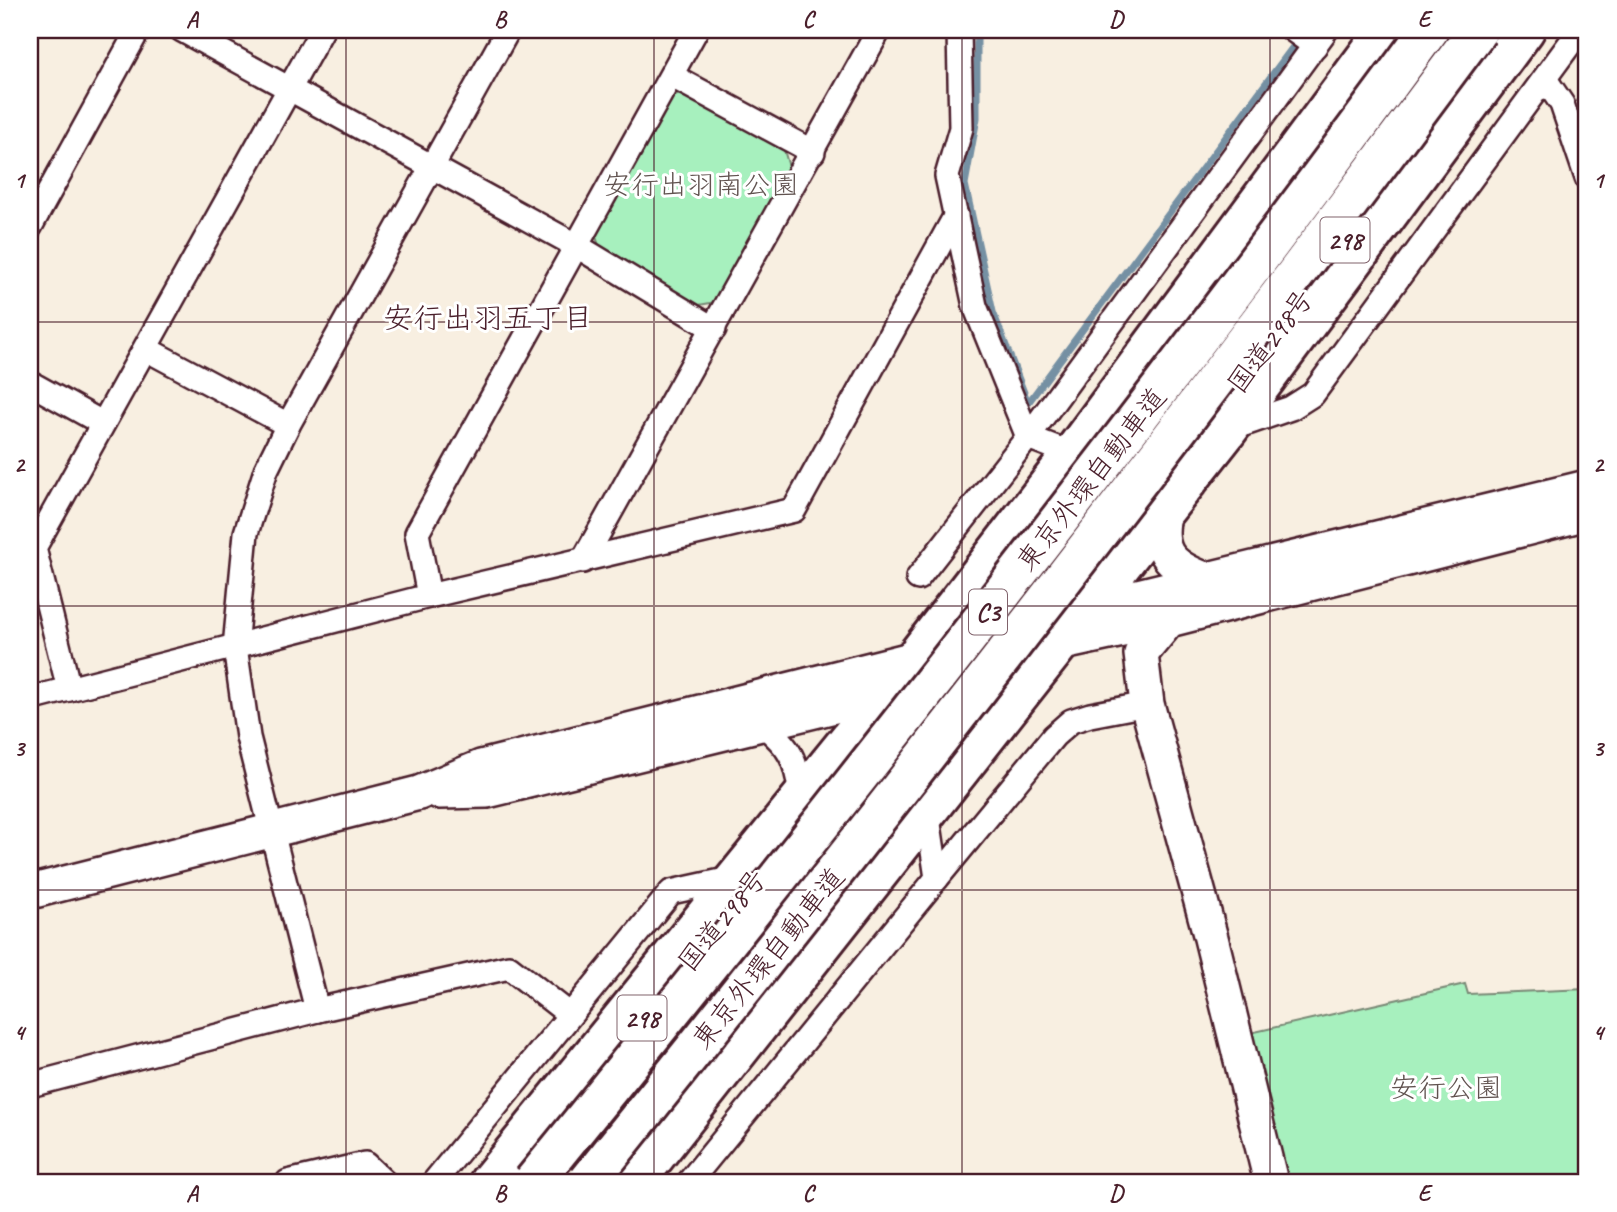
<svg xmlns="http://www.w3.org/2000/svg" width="1617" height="1212" viewBox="0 0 1617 1212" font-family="Caveat,'Klee One',sans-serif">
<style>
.green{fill:#a7f0be;stroke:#788874;stroke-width:2}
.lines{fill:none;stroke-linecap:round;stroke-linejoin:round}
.stream{stroke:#7590a3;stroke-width:7}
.street-casing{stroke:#4a1f2b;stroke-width:28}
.secondary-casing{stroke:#4a1f2b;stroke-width:38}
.highway-casing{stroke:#4a1f2b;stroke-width:44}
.street{stroke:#fff;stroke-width:23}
.secondary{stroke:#fff;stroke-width:33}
.highway{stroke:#fff;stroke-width:38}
.highway-bridge-casing{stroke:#4a1f2b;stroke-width:44;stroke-linecap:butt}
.highway-bridge{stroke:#fff;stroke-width:38}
.grid{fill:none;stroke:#4a1f2b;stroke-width:2;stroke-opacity:0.55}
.labels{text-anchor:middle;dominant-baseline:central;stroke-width:6;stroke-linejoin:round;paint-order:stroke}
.shield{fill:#fff;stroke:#80626b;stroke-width:2}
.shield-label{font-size:26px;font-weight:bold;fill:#4a1f2b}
.park-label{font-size:28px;fill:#615350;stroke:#fff}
.street-label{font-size:28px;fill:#4a1f2b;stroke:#fff}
.neighbourhood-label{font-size:30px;fill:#4a1f2b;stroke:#fff}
.neatline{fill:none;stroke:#4a1f2b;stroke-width:2.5}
.grid-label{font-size:23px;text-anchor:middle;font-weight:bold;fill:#4a1f2b}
</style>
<rect width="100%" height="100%" fill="#f8efe1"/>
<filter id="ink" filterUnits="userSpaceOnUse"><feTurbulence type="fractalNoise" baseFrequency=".0143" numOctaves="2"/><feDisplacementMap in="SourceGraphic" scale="14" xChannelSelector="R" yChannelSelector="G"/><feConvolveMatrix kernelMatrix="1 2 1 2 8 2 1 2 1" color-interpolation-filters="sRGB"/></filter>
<g filter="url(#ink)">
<!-- green -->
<g class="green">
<polygon points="682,93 784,150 789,167 716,302 699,305 601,251 595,234 668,99"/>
<polygon points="1465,984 1468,994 1587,989 1587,1182 1283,1182 1250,1033"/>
</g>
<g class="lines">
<!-- stream -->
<g class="stream">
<polyline points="977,30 977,118 965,184 993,312 1028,403 1295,44"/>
<polyline points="30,42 37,30"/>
</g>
<defs>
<g id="street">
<polyline points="182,30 577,246 714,329"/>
<polyline points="959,30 961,128 947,176 975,306 1028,437 1072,454"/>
<polyline points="1293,30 1315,46"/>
<polyline points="672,76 813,152"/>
<polyline points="1545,79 1562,104 1587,178"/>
<polyline points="30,227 138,30"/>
<polyline points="146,349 288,425"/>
<polyline points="30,383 102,423"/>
<polyline points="1233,428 1291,408 1313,394 1580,30"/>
<polyline points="583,561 879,30"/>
<polyline points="918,578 1028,437 1326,30"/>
<polyline points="429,596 417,533 696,30"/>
<polyline points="69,689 34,548 322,30"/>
<polyline points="30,699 429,596 794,510 956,215"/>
<path d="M 762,724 C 791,748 796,759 801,796"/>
<polyline points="937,878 1054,736 1071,721 1090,715 1147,704"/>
<polyline points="317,1010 248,737 235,647 246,533 266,470 288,425 508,30"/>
<polyline points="30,1085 317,1010 509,967 569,1014"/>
<polyline points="288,1182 365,1164 384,1182"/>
<polyline points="434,1182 671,892 735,878"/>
<polyline points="689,1182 937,878 927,811"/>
</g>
<g id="secondary">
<path d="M 1165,510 C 1156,550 1167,565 1205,579"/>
<polyline points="1076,611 1587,487"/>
<polyline points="1169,620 1141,654 1147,704 1211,938 1271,1182"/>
<polyline points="439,792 487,791 884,694 1059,644 1169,620 1587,513"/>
<polyline points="30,892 419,793 481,767 927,655"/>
</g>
<g id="highway">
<polyline points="489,1182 914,659 1072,454 1386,30"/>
<polyline points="635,1182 1228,430 1525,30"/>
</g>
</defs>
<!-- street casing -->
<use href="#street" class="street-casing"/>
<!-- secondary casing -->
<use href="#secondary" class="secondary-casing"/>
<!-- highway casing -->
<use href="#highway" class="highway-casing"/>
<!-- street -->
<use href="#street" class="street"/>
<!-- secondary -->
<use href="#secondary" class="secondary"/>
<!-- highway -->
<use href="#highway" class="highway"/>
<defs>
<g id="highway-bridge">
<path d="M 533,1182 C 840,805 1141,422 1429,30"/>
<path d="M 588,1182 C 892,804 1189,420 1478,30"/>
</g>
</defs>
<!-- highway-bridge casing -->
<use href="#highway-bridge" class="highway-bridge-casing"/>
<!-- highway-bridge -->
<use href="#highway-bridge" class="highway-bridge"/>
</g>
</g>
<!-- grid -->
<path class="grid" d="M 346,30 L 346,1182M 654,30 L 654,1182M 962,30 L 962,1182M 1270,30 L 1270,1182M 30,322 L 1587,322M 30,606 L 1587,606M 30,890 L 1587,890"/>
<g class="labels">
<!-- shield labels -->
<g class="shield">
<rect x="1320.5" y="217.5" width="49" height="45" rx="5"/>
<rect x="969" y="589.5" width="38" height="45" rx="5"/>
<rect x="617.5" y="995.5" width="49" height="45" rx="5"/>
</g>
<g class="shield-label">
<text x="1345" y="240">298</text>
<text x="988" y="612">C3</text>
<text x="642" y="1018">298</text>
</g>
<!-- park labels -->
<g class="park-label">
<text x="701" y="184">安行出羽南公園</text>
<text x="1446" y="1087">安行公園</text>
</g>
<!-- street labels -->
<g class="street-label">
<text transform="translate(1270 341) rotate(-53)">国道298号</text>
<text transform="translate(1091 479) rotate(-52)">東京外環自動車道</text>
<text transform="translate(722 920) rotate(-51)">国道298号</text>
<text transform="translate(768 958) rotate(-51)">東京外環自動車道</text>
</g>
<!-- neighbourhood labels -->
<g class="neighbourhood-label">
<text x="488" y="318">安行出羽五丁目</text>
</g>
</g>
<!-- margin -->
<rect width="1617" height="1212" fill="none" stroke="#fff" stroke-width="77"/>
<rect x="38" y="38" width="1540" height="1136" class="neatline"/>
<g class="grid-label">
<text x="192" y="27">A</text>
<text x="500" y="27">B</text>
<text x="808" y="27">C</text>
<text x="1116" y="27">D</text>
<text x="1424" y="27">E</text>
<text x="19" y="188">1</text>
<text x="1598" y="188">1</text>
<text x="19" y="472">2</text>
<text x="1598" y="472">2</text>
<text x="19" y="756">3</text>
<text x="1598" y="756">3</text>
<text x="19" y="1040">4</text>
<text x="1598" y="1040">4</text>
<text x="192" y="1201">A</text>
<text x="500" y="1201">B</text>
<text x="808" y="1201">C</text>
<text x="1116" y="1201">D</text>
<text x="1424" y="1201">E</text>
</g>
</svg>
